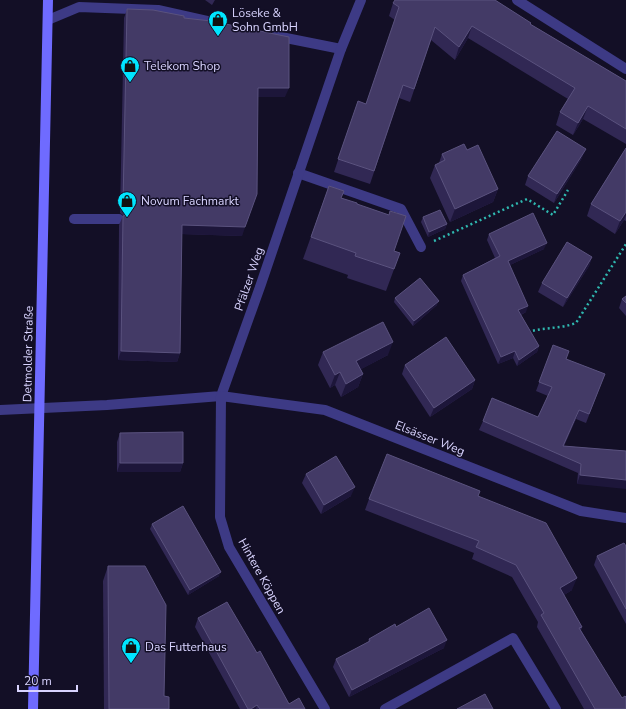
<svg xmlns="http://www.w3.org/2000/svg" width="626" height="709" viewBox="0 0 626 709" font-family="'Nunito Sans',sans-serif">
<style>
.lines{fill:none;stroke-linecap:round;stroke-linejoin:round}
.path{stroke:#2fb8b0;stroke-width:2.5;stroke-dasharray:2 3;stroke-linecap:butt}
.lane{stroke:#3d3a85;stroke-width:10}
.street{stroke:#3d3a85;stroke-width:10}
.secondary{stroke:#6f6bff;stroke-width:10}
.wall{fill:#312854}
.shaded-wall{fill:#1d163a}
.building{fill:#433a66;stroke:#5a527e}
.labels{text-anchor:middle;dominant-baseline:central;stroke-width:3;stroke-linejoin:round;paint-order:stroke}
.poi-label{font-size:12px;fill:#d9d4ff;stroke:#130f26;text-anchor:start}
.street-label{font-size:12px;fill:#d9d4ff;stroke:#130f26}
</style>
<rect width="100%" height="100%" fill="#130f26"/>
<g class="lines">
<!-- path -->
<g class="path">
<polyline points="434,241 527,199 553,215 568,190"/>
<path d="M 528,332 C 545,327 560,329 576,323 L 626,244"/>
</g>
<!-- lane -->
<g class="lane">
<polyline points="48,20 79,7 158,10 216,23"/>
<polyline points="276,36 341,49"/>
<polyline points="298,173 401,209 421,247"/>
<polyline points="74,219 119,219"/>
</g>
<!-- street -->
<g class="street">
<polyline points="517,0 626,69"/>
<polyline points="0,410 107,405 221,396 261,284 341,49 361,0"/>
<polyline points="325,709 229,547 220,517 221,396 325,410 581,511 626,518"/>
<polyline points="385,709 513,638 556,709"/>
</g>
<!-- secondary -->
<polyline class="secondary" points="33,709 48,0"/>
</g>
<!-- wall -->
<g class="wall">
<polygon points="205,0 215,0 212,5"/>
<polygon points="393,3 530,24 626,81 626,144 583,119 573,135 556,125 560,112 568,99 468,38 455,60 431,40 410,102 399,98 370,184 334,172 358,101 366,104 395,20 389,16"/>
<polygon points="127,9 184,18 285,97 258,97 242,236 182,234 180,353 177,362 118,360 119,225 123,216 124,216 120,213 124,18"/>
<polygon points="626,148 626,221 624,220 615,234 587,216 591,204"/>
<polygon points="467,150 498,189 493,202 450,222 430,178 435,165 439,163 442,154"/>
<polygon points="582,158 554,203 525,185 528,176"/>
<polygon points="329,186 341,198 357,204 394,251 400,253 386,291 347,278 348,275 303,259"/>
<polygon points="423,217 447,224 445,229 428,237 421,222"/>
<polygon points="489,234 544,249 510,265 526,312 521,315 539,346 537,352 517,366 513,358 498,364 461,281 463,275 495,258 487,240"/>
<polygon points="592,257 589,266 563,307 538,292 542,283"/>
<polygon points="626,296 626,316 619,308 622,299"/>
<polygon points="395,298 437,305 413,326 394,302"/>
<polygon points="553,345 566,359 605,374 586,423 576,419 564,446 626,451 577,484 578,473 479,430 483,421 538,417 548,396 536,391"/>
<polygon points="323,352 388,355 361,369 363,374 358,387 341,397 335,385 330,388 318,365"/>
<polygon points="405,365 475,380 472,389 430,417 402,374"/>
<polygon points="120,433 183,463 180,472 117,472 117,442"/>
<polygon points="306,474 351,496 321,514 302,483"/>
<polygon points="478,496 572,590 564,595 582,627 581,630 626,709 584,709 537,627 538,622 512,577 472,559 474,553 365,510 369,499"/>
<polygon points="152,524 219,576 188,595 150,529"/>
<polygon points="626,546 626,624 594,565 597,556"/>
<polygon points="108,566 164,696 169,709 104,709 103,581"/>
<polygon points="198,618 257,653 289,704 305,709 240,709 195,627"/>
<polygon points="396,627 444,648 349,697 333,667 336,659 368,642 369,639"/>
</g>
<!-- shaded-wall -->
<g class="shaded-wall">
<polygon points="472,26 468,38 455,60 459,47"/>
<polygon points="258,88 289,88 285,97 255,97"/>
<polygon points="588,106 583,119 573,135 578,123"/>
<polygon points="586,149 582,158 554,203 557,194"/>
<polygon points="498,189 493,202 450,222 455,209"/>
<polygon points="257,194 242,236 178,234 182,225"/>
<polygon points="626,212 626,215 624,220 615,234 620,221"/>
<polygon points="447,224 445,229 428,237 429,232"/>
<polygon points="547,243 544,249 506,267 508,261"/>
<polygon points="592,257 589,266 563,307 567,298"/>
<polygon points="439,301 437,305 413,326 414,321"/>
<polygon points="528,306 526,312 516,317 518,310"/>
<polygon points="393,342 388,355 352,374 356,361"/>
<polygon points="539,346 537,352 517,366 519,360"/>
<polygon points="121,351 180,353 177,362 118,360"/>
<polygon points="515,351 513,358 498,364 501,357"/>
<polygon points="340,372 335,385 330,388 335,375"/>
<polygon points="363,374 358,387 341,397 346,384"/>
<polygon points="475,380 472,389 430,417 434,408"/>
<polygon points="579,410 576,419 559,455"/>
<polygon points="120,463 183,463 180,472 117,472"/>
<polygon points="580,475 626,480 626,489 577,484"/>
<polygon points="355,487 351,496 321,514 324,505"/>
<polygon points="221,572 219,576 188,595 190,590"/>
<polygon points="577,578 572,590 556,600 560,588"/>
<polygon points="447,640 444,648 349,697 352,690"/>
<polygon points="257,705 256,709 251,709"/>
</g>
<!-- building -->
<g class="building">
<polygon points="395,0 495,0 531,23 530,24 626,81 626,129 588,106 578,123 560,112 575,88 472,26 459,47 435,27 414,89 403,85 374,171 338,159 358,101 366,104 399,7 393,3"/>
<polygon points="127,9 153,10 184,16 184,18 211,21 289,37 289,88 258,88 257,194 245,227 182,225 180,353 121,351 123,216 126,215 129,210 128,206 123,204"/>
<polygon points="557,131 586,149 557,194 528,176"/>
<polygon points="464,144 467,150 478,145 498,189 455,209 435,165 445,160 442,154"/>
<polygon points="626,148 626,212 620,221 591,204"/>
<polygon points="329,186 344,191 341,198 357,203 357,204 389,215 390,211 406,216 394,251 400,253 394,269 355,256 356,253 311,237"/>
<polygon points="440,210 447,224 429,232 423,217"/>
<polygon points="533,213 547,243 508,261 528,306 518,310 539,346 519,360 515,351 501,357 463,275 500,256 489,234"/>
<polygon points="567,242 592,257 567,298 542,283"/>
<polygon points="420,278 439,301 414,321 395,298"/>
<polygon points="626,296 626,303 622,299"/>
<polygon points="383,322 393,342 356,361 363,374 346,384 340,372 335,375 323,352"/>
<polygon points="446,337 475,380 434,408 405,365"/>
<polygon points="553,345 569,351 566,359 605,374 589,414 579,410 563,446 626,451 626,480 580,475 581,464 483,421 492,398 538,417 552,387 539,382"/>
<polygon points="183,432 183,463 120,463 120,433"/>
<polygon points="387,454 480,491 478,496 546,523 577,578 560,588 582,627 579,628 622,698 625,696 626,697 626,709 595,709 541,615 544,613 516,565 476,547 479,541 369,499"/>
<polygon points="336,456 355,487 324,505 306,474"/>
<polygon points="183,506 221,572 190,590 152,524"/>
<polygon points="624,543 626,546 626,609 597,556"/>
<polygon points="108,566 145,566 166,605 164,696 169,697 169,709 109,709"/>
<polygon points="227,602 257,653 260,651 289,704 299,698 305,709 260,709 257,705 251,709 248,709 198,618"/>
<polygon points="429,608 447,640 352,690 336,659 370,641 369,639 395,624 396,627"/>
<polygon points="485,694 493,709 457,709"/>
</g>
<!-- icons -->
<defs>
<symbol id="shop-pin" viewBox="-11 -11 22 30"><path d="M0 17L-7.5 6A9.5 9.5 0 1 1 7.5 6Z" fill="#00e5ff" stroke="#130f26"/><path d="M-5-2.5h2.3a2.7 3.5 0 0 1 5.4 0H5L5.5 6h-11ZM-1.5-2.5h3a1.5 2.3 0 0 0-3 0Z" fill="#111"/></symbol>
</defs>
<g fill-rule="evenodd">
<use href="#shop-pin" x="207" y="9" width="22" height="30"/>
<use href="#shop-pin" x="119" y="55" width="22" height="30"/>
<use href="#shop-pin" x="116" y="190" width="22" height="30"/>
<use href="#shop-pin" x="120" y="636" width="22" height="30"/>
</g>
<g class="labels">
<!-- poi labels -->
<g class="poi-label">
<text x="232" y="13">Löseke &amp;<tspan x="232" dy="14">Sohn GmbH</tspan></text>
<text x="144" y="66">Telekom Shop</text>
<text x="141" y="201">Novum Fachmarkt</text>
<text x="145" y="647">Das Futterhaus</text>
</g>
<!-- street labels -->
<g class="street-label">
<text transform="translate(249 279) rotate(-71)">Pfälzer Weg</text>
<text transform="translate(28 354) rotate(-89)">Detmolder Straße</text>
<text transform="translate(430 438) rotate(22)">Elsässer Weg</text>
<text transform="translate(262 576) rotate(61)">Hintere Köppen</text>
</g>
</g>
<!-- scale -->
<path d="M18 685v6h59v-6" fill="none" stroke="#d9d4ff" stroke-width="2"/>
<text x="24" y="685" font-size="12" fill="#d9d4ff" stroke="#130f26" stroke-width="3" paint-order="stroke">20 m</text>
</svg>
